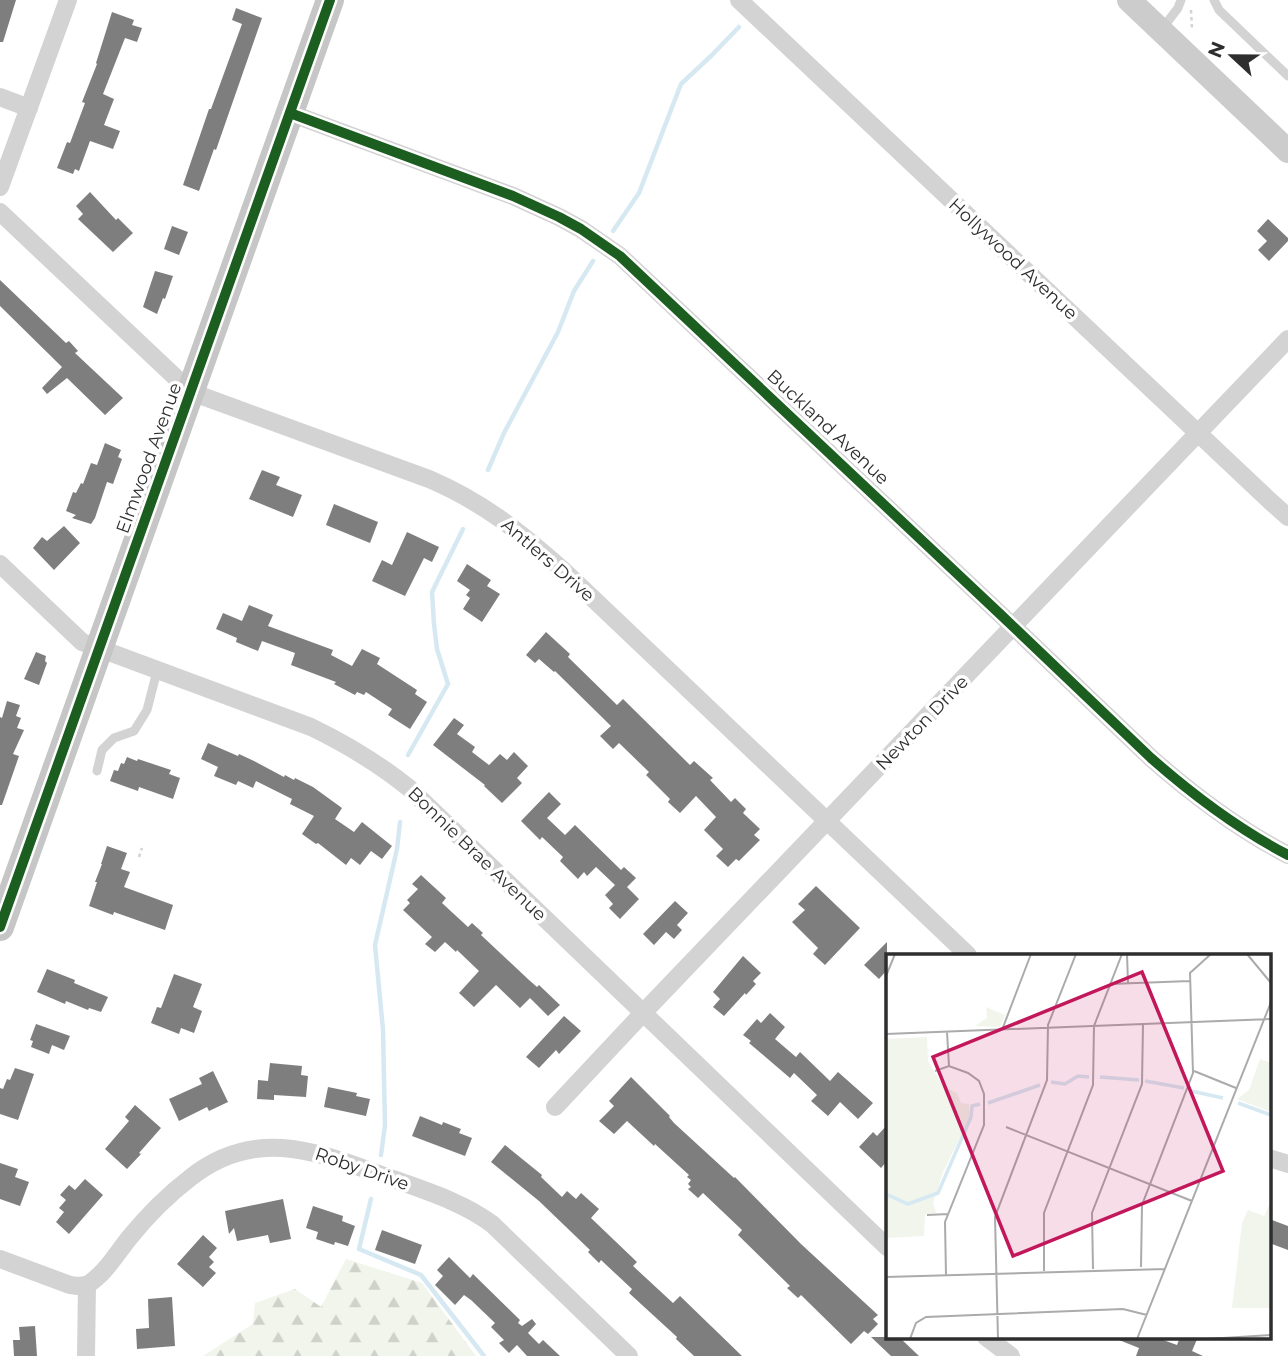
<svg xmlns="http://www.w3.org/2000/svg" width="1288" height="1356" viewBox="0 0 1288 1356" font-family="Montserrat,sans-serif">
<style>
.forest{fill:url(#forest-firs)}
.lines{fill:none;stroke-linecap:round;stroke-linejoin:round}
.stream{stroke:#d6e9f2;stroke-width:4.5}
.building{fill:#7e7e7e}
.path{stroke:#d3d3d3;stroke-width:2.5;stroke-dasharray:3.5 3.5;stroke-linecap:butt}
.service{stroke:#d3d3d3;stroke-width:9}
.minor{stroke:#d3d3d3;stroke-width:18}
.secondary{stroke:#ccc;stroke-width:24}
.primary{stroke:#c6c6c6;stroke-width:28}
.cycleway-casing{stroke:#fff;stroke-width:15}
.cycleway{stroke:#1b5e20;stroke-width:10}
.labels{text-anchor:middle;dominant-baseline:central;stroke-width:7;stroke-linejoin:round;paint-order:stroke}
.street-label{font-size:18px;fill:#2e2e2e;stroke:#fff}
.inset-river{fill:none;stroke:#d6e9f2;stroke-width:3.5}
.inset-road{fill:none;stroke:#ababab;stroke-width:2}
.view{fill:#c2185b;fill-opacity:0.15;stroke:#c2185b;stroke-width:3.5}
.inset-edge{fill:none;stroke:#2e2e2e;stroke-width:3.5}
</style>
<defs>
<pattern id="forest-firs" width="22" height="20" patternUnits="userSpaceOnUse" patternTransform="scale(1.75)"><rect width="22" height="20" fill="#f1f5eb"/><path d="M5 1l3.5 6h-7zM16 11l3.5 6h-7z" fill="#cfd2ca"/></pattern>
</defs>
<rect width="100%" height="100%" fill="#fff"/>
<!-- forest -->
<polygon class="forest" points="346,1259 422,1283 476,1356 203,1356 253,1324 255,1303 295,1289 321,1307"/>
<g class="lines">
<!-- stream -->
<g class="stream">
<polyline points="613,231 639,193 681,84 712,55 739,27"/>
<polyline points="488,470 504,433 558,332 574,291 593,261"/>
<polyline points="408,755 448,684 437,649 434,624 432,592 463,529"/>
<polyline points="381,1155 385,1125 383,1030 375,945 397,849 400,822"/>
<polyline points="371,1199 359,1249 421,1275 484,1356"/>
</g>
</g>
<!-- building -->
<g class="building">
<polygon points="0,0 16,0 3,42 0,42"/>
<polygon points="236,8 262,18 216,150 214,149 199,191 183,185 209,109 211,109 242,24 232,20"/>
<polygon points="112,12 134,20 132,25 142,28 137,42 125,38 103,94 114,99 104,125 120,131 113,149 90,141 79,171 75,169 73,174 57,168 67,142 70,143 85,103 82,102 97,64 96,63"/>
<polygon points="90,192 116,220 118,218 133,233 113,252 78,219 83,214 76,206"/>
<polygon points="1268,219 1288,238 1288,241 1269,261 1258,250 1267,241 1257,231"/>
<polygon points="172,226 188,232 179,255 164,249"/>
<polygon points="155,271 173,276 165,299 163,298 157,314 143,307"/>
<polygon points="0,280 66,343 69,341 78,351 75,353 123,398 105,415 67,378 47,394 42,388 62,367 0,306"/>
<polygon points="105,443 121,450 118,457 122,459 113,484 107,482 95,518 91,524 72,518 76,515 66,511 73,492 76,493 81,483 83,484 91,463 97,465"/>
<polygon points="262,470 280,477 276,485 302,495 293,517 249,499"/>
<polygon points="334,504 378,522 370,543 326,525"/>
<polygon points="64,526 80,543 54,570 33,548 42,537 47,541"/>
<polygon points="407,532 439,547 432,562 424,558 405,596 372,581 382,560 392,565"/>
<polygon points="467,564 491,580 487,586 500,594 482,622 463,609 470,598 466,595 470,590 457,581"/>
<polygon points="249,605 273,615 268,626 333,650 331,655 352,666 362,649 380,658 377,664 417,690 415,694 427,702 410,729 388,715 392,709 366,692 364,695 357,692 355,695 334,684 336,682 291,665 295,653 262,641 258,651 236,642 237,638 216,629 223,613 242,621"/>
<polygon points="546,632 570,654 568,657 617,705 623,699 690,765 694,761 713,778 710,780 731,802 735,798 746,809 743,813 760,829 754,835 760,840 739,861 736,859 728,867 716,856 723,849 704,830 716,817 696,796 680,813 668,802 670,799 646,775 649,772 619,743 613,749 600,736 611,726 555,671 554,672 539,659 535,663 526,655"/>
<polygon points="36,652 46,656 45,661 47,663 39,685 24,679"/>
<polygon points="7,701 20,705 16,716 21,718 17,728 24,730 13,754 19,756 2,805 0,805 0,717 2,718"/>
<polygon points="454,718 464,725 457,734 475,747 472,752 489,765 500,754 507,760 514,752 528,766 517,778 522,783 502,803 484,786 485,785 433,745"/>
<polygon points="208,743 238,756 239,754 254,761 284,777 285,775 294,780 295,778 313,787 342,808 335,819 354,832 362,822 392,846 382,859 371,851 360,865 351,858 346,865 318,843 316,844 302,834 314,816 290,804 292,799 256,781 253,788 238,781 236,785 214,776 218,767 201,759"/>
<polygon points="127,757 137,761 138,759 171,770 169,774 180,778 173,799 139,787 138,791 110,781 114,770 118,771 121,763 124,764"/>
<polygon points="549,792 561,804 547,818 565,835 575,825 621,870 624,867 636,878 627,887 639,899 620,919 609,908 613,904 605,895 615,885 596,867 587,876 584,872 578,879 560,861 563,857 542,837 540,840 521,821"/>
<polygon points="107,846 127,853 121,869 130,872 124,887 173,905 165,930 114,912 113,915 89,906 97,882 95,882 102,864 101,864"/>
<polygon points="421,875 446,898 442,903 468,927 472,923 483,933 481,935 529,980 537,987 539,985 560,1005 548,1016 530,998 520,1008 496,985 474,1007 459,993 479,971 457,950 456,952 445,942 435,952 425,944 432,937 403,910 410,903 407,900 418,889 412,884"/>
<polygon points="816,886 860,928 825,965 813,954 818,948 792,922 805,910 798,904"/>
<polygon points="675,901 688,913 677,925 682,930 674,939 666,932 654,945 643,934"/>
<polygon points="887,942 887,970 879,979 864,965"/>
<polygon points="743,956 761,973 753,981 756,984 746,995 745,993 724,1016 713,1007 720,999 713,992"/>
<polygon points="47,969 75,980 74,983 108,997 101,1012 89,1008 88,1010 66,1001 65,1004 37,992"/>
<polygon points="174,974 202,984 193,1007 202,1011 194,1033 181,1028 179,1034 151,1023 157,1007 161,1008"/>
<polygon points="770,1013 785,1027 775,1039 796,1057 800,1052 830,1081 838,1072 873,1103 858,1119 840,1102 828,1116 811,1101 817,1095 794,1073 790,1078 749,1043 751,1041 743,1035 757,1019 761,1023"/>
<polygon points="564,1016 581,1031 559,1054 556,1050 539,1068 526,1057"/>
<polygon points="36,1024 70,1036 64,1050 52,1045 49,1054 31,1047 33,1041 30,1040"/>
<polygon points="270,1063 302,1066 301,1075 308,1076 306,1097 274,1095 274,1100 257,1099 258,1080 268,1081"/>
<polygon points="15,1068 34,1074 18,1120 0,1114 0,1088 3,1089 7,1079 10,1080"/>
<polygon points="213,1071 228,1102 209,1111 207,1107 179,1121 169,1099 202,1084 199,1078"/>
<polygon points="631,1077 670,1116 669,1117 674,1123 734,1178 735,1177 801,1244 878,1315 873,1319 878,1324 868,1334 864,1331 851,1344 801,1295 798,1298 787,1288 790,1286 738,1235 742,1230 703,1193 698,1198 688,1189 691,1187 688,1184 691,1180 687,1177 689,1175 655,1144 654,1146 627,1121 614,1134 599,1121 614,1106 609,1101"/>
<polygon points="328,1087 357,1093 356,1096 370,1099 366,1116 324,1107"/>
<polygon points="135,1105 161,1128 139,1153 141,1154 127,1169 105,1149 129,1121 125,1117"/>
<polygon points="420,1116 442,1125 443,1122 461,1129 459,1133 472,1138 465,1156 412,1136"/>
<polygon points="887,1125 887,1161 881,1168 859,1147 873,1132 877,1136"/>
<polygon points="505,1145 542,1175 541,1177 562,1197 567,1191 576,1199 581,1193 599,1209 591,1218 637,1262 633,1266 673,1303 680,1296 742,1356 694,1356 676,1339 677,1337 629,1293 632,1289 601,1260 599,1263 588,1252 590,1250 539,1201 491,1162"/>
<polygon points="0,1163 18,1169 15,1177 29,1182 20,1206 0,1199"/>
<polygon points="85,1179 103,1195 69,1234 56,1222 64,1212 59,1208 66,1200 60,1195 69,1185 75,1190"/>
<polygon points="283,1199 291,1239 270,1243 268,1235 237,1241 234,1228 229,1234 225,1211"/>
<polygon points="313,1206 343,1216 342,1221 355,1226 348,1246 335,1242 334,1245 316,1239 318,1232 306,1228"/>
<polygon points="1269,1219 1288,1226 1288,1250 1269,1243"/>
<polygon points="382,1230 422,1245 415,1264 375,1250"/>
<polygon points="203,1235 217,1248 209,1257 214,1262 209,1267 216,1273 203,1287 177,1264"/>
<polygon points="449,1257 470,1278 473,1274 520,1320 518,1323 522,1326 532,1319 536,1324 528,1333 539,1344 543,1340 560,1356 527,1356 517,1345 509,1353 499,1343 504,1340 491,1327 495,1323 471,1300 464,1295 455,1305 435,1285 443,1276 437,1270"/>
<polygon points="172,1297 175,1346 137,1349 136,1329 149,1328 148,1299"/>
<polygon points="35,1326 37,1356 14,1356 13,1340 20,1340 19,1327"/>
<polygon points="871,1337 899,1337 919,1356 891,1356"/>
<polygon points="1114,1337 1155,1337 1177,1345 1180,1337 1198,1337 1192,1351 1203,1356 1136,1356 1139,1348 1114,1338"/>
</g>
<g class="lines">
<!-- path -->
<g class="path">
<polyline points="1191,10 1192,29"/>
<polyline points="139,857 142,848"/>
</g>
<!-- service -->
<g class="service">
<polyline points="1214,0 1219,10 1288,76"/>
<polyline points="1162,29 1178,8 1181,0"/>
<polyline points="97,771 102,750 114,738 134,731 147,710 157,671"/>
</g>
<!-- minor -->
<g class="minor">
<polyline points="739,0 1270,501 1288,517"/>
<polyline points="0,97 29,108"/>
<path d="M 290,113 L 513,196 L 559,217 L 581,229 L 620,256 L 1000,614 L 1151,758 C 1193,795 1238,829 1288,855"/>
<polyline points="0,187 68,0"/>
<path d="M 0,212 L 191,392 L 429,479 C 483,502 520,532 564,571 L 968,955"/>
<path d="M 0,564 L 82,642 L 311,727 C 346,744 378,763 409,788 L 887,1247"/>
<polyline points="555,1107 643,1013 1288,339"/>
<polyline points="1269,1158 1288,1164"/>
<polyline points="0,1259 70,1285 78,1286 87,1285"/>
<polyline points="986,1337 1011,1356"/>
<path d="M 86,1356 L 87,1285 C 106,1273 116,1254 130,1237 C 147,1216 168,1195 190,1178 C 259,1123 324,1155 396,1180 C 429,1192 464,1203 492,1224 L 629,1356"/>
</g>
<!-- secondary -->
<polyline class="secondary" points="1129,0 1288,151"/>
<!-- primary -->
<polyline class="primary" points="0,927 330,0"/>
<defs>
<g id="cycleway">
<path d="M 290,113 L 513,196 L 559,217 L 581,229 L 620,256 L 1000,614 L 1151,758 C 1193,795 1238,829 1288,855"/>
<polyline points="0,927 330,0"/>
</g>
</defs>
<!-- cycleway casing -->
<use href="#cycleway" class="cycleway-casing"/>
<!-- cycleway -->
<use href="#cycleway" class="cycleway"/>
</g>
<g class="labels">
<!-- street labels -->
<g class="street-label">
<text transform="translate(1013 259) rotate(43)">Hollywood Avenue</text>
<text transform="translate(828 427) rotate(43)">Buckland Avenue</text>
<text transform="translate(149 458) rotate(-70)">Elmwood Avenue</text>
<text transform="translate(548 560) rotate(41)">Antlers Drive</text>
<text transform="translate(922 723) rotate(-46)">Newton Drive</text>
<text transform="translate(477 854) rotate(44)">Bonnie Brae Avenue</text>
<text transform="translate(362 1169) rotate(19)">Roby Drive</text>
</g>
</g>
<!-- overview -->
<g transform="translate(886 954)">
<rect width="385" height="385" fill="#fff"/>
<path d="M 41,83 L 42,107 L 57,132 L 71,139 L 75,149 L 83,150 L 84,163 L 57,218 L 47,249 L 50,259 L 39,260 L 38,282 L 0,284 L 0,85 Z" fill="#f1f5eb"/>
<path d="M 100,53 L 119,61 L 114,73 L 89,72 L 101,64 ZM 374,105 L 385,109 L 385,158 L 351,145 L 363,136 ZM 385,247 L 385,354 L 346,354 L 356,269 L 362,256 L 378,262 Z" fill="#f1f5eb"/>
<path class="inset-river" d="M 214,123 L 253,126M 259,127 L 298,134M 165,128 L 179,130 L 192,122 L 203,123M 305,137 L 337,144M 102,149 L 154,131M 352,149 L 385,161M 0,240 L 22,250 L 52,239 L 85,163 L 86,152 L 94,150"/>
<path class="inset-road" d="M 241,0 L 242,29M 361,0 L 385,29M 0,22 L 9,0M 224,30 L 304,27M 116,76 L 145,0M 61,78 L 63,112M 0,80 L 385,65M 49,117 L 63,112 L 82,119 L 93,127 L 98,140 L 98,171 L 59,268 L 60,321M 308,117 L 350,134M 120,173 L 306,247M 41,261 L 62,260M 255,313 L 256,251 L 307,119 L 304,19 L 325,0M 207,315 L 206,259 L 256,130 L 257,70M 158,317 L 158,259 L 207,131 L 208,72 L 236,0M 0,323 L 279,315M 24,385 L 30,369 L 40,363 L 237,355 L 261,361M 112,385 L 109,263 L 161,126 L 162,71 L 190,0M 251,385 L 385,48M 321,385 L 385,381"/>
<path class="view" d="M 256,18 L 337,217 L 127,302 L 47,103 Z"/>
<rect width="385" height="385" class="inset-edge"/>
</g>
<!-- north arrow -->
<g transform="translate(1232 56) rotate(292)" stroke="#ffffff" stroke-width="5" paint-order="stroke">
<path d="M0-5L12 26L0 18L-12 26Z" fill="#2e2e2e"/>
<text y="-10" font-size="19" font-weight="bold" text-anchor="middle" fill="#2e2e2e">N</text>
</g>
</svg>
